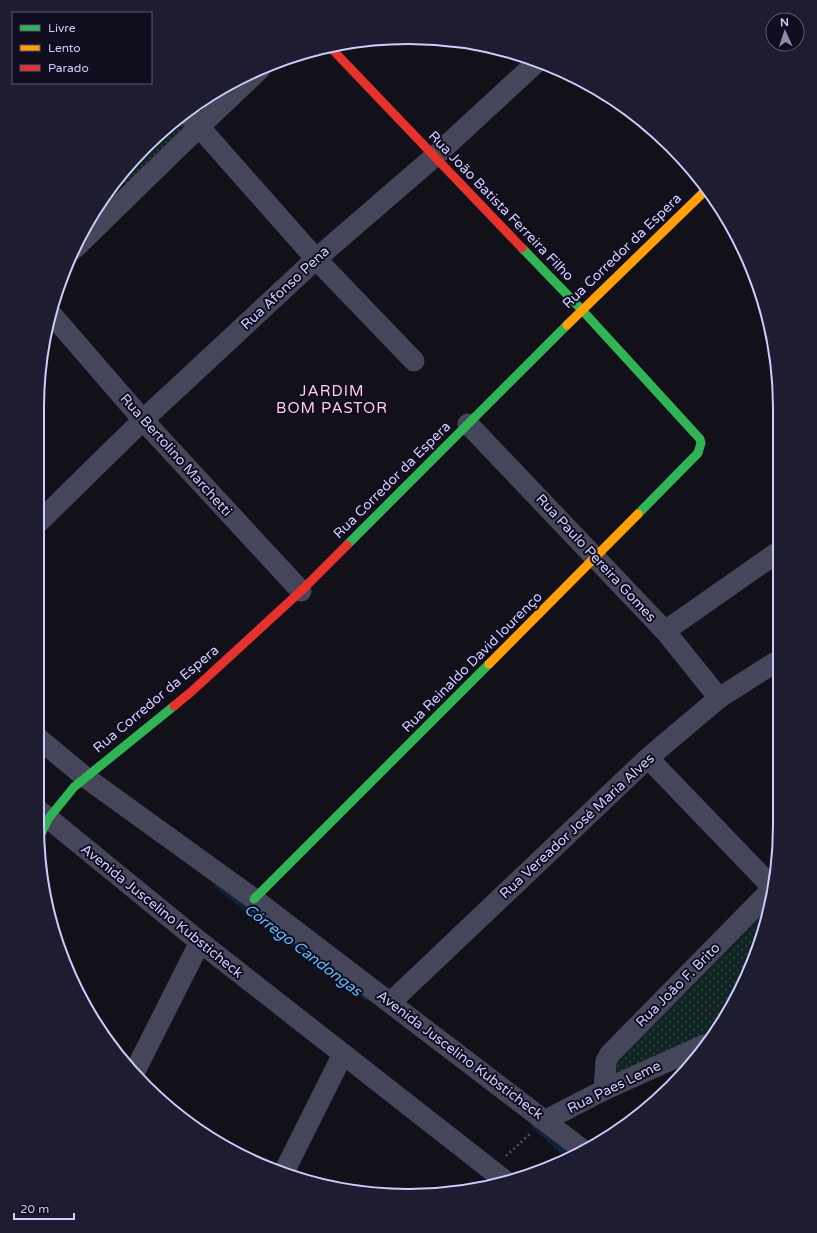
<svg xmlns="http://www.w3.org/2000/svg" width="817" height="1233" viewBox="0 0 817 1233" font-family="'Varela Round',sans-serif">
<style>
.park{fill:url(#park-dots)}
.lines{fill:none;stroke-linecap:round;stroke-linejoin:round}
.stream{stroke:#0e223d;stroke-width:6}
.path{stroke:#485661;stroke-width:2.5;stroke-dasharray:2 3;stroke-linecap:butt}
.street{stroke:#46465b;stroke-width:21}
.fast{stroke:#30b455;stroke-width:9}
.slow{stroke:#ff9f0a;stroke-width:9}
.jam{stroke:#e5322d;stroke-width:9}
.labels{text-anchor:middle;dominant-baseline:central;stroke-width:4;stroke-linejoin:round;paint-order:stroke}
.street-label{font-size:14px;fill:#cfccfd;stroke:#0f0d1e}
.neighbourhood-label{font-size:15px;letter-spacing:1px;fill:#fdceee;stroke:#0f0d1e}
.water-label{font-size:15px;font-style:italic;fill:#5fbaf7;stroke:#0f0d1e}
.rim{fill:none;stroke:#cfccfd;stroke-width:2}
</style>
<defs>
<pattern id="park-dots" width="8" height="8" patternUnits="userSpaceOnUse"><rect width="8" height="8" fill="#102424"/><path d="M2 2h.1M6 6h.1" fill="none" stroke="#324345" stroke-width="1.8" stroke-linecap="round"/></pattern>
</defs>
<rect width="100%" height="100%" fill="#12111a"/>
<!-- park -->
<g class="park">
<polygon points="181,115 189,124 129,190 120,178 129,163"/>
<polygon points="767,907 742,989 709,1038 604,1087 608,1061"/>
</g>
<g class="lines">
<!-- stream -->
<g class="stream">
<polyline points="218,886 276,931 366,997"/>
<polyline points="535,1126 568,1156"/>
</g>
<!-- path -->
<polyline class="path" points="506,1156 530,1134"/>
<!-- street -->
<g class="street">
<polyline points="186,112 316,259 414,361"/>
<polyline points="74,249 199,127 260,69"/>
<polyline points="53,316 143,420 301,591"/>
<polyline points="468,424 665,631 719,698"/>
<polyline points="39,522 143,420 316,259 434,157 538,61"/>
<polyline points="665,631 778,552"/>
<polyline points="38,738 85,777 254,899 583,1150"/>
<polyline points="648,758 772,887"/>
<polyline points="37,809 200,942 504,1180"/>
<polyline points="391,1002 648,758 719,698 774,663"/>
<polyline points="136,1069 200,942"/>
<polyline points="604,1090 606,1061 610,1054 772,889"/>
<polyline points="546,1120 604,1090 704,1045"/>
<polyline points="284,1172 343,1054"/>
</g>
<!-- fast -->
<g class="fast">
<polyline points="522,248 582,310 700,439 701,443 698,453 638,514"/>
<polyline points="347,545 567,325"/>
<polyline points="39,838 48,819 74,787 174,706"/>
<polyline points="254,899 489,664"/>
</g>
<!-- slow -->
<g class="slow">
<polyline points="567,325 707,189"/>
<polyline points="489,664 638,514"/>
</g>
<!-- jam -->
<g class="jam">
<polyline points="330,47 522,248"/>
<polyline points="174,706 191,692 301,591 347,545"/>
</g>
</g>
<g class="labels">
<!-- street labels -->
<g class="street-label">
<text transform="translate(501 206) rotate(46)">Rua João Batista Ferreira Filho</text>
<text transform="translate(622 251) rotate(-44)">Rua Corredor da Espera</text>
<text transform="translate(285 288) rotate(-43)">Rua Afonso Pena</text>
<text transform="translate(176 455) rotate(48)">Rua Bertolino Marchetti</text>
<text transform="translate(392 480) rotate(-45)">Rua Corredor da Espera</text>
<text transform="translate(596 558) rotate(47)">Rua Paulo Pereira Gomes</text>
<text transform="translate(472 662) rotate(-45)">Rua Reinaldo David lourenço</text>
<text transform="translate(156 699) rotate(-40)">Rua Corredor da Espera</text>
<text transform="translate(577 826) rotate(-43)">Rua Vereador José Maria Alves</text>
<text transform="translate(162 911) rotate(39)">Avenida Juscelino Kubsticheck</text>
<text transform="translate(678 985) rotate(-45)">Rua João F. Brito</text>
<text transform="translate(460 1055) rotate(37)">Avenida Juscelino Kubsticheck</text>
<text transform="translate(614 1087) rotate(-26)">Rua Paes Leme</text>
</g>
<!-- neighbourhood labels -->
<g class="neighbourhood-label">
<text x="332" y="391">JARDIM<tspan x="332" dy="17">BOM PASTOR</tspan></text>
</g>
<!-- water labels -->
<g class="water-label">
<text transform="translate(303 950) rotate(37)">Córrego Candongas</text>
</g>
</g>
<!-- crop -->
<path d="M0 0H817V1233H0ZM408 44H409A364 364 0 0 1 773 408V825A364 364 0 0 1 409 1189H408A364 364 0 0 1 44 825V408A364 364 0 0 1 408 44Z" fill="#1e1c30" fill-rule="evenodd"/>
<path class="rim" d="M408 44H409A364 364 0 0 1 773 408V825A364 364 0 0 1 409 1189H408A364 364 0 0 1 44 825V408A364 364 0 0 1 408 44Z"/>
<!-- legend -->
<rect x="12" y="12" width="140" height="72" fill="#0f0d1e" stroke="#5c5977"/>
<rect x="20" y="25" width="20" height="6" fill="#30b455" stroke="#5c5977"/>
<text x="48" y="32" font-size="12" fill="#cfccfd">Livre</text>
<rect x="20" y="45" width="20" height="6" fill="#ff9f0a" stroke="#5c5977"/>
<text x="48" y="52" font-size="12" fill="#cfccfd">Lento</text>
<rect x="20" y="65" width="20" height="6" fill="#e5322d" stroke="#5c5977"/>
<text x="48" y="72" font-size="12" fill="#cfccfd">Parado</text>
<!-- north arrow -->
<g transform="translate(785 32) rotate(357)"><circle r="19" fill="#0f0d1e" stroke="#5c5977"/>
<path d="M0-3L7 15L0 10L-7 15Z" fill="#8d8bae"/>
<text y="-6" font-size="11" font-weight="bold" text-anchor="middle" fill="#cfccfd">N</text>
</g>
<!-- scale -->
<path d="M14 1213v6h60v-6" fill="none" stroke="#cfccfd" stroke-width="2"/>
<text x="20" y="1213" font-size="12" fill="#cfccfd" stroke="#0f0d1e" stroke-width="3" paint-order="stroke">20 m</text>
</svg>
